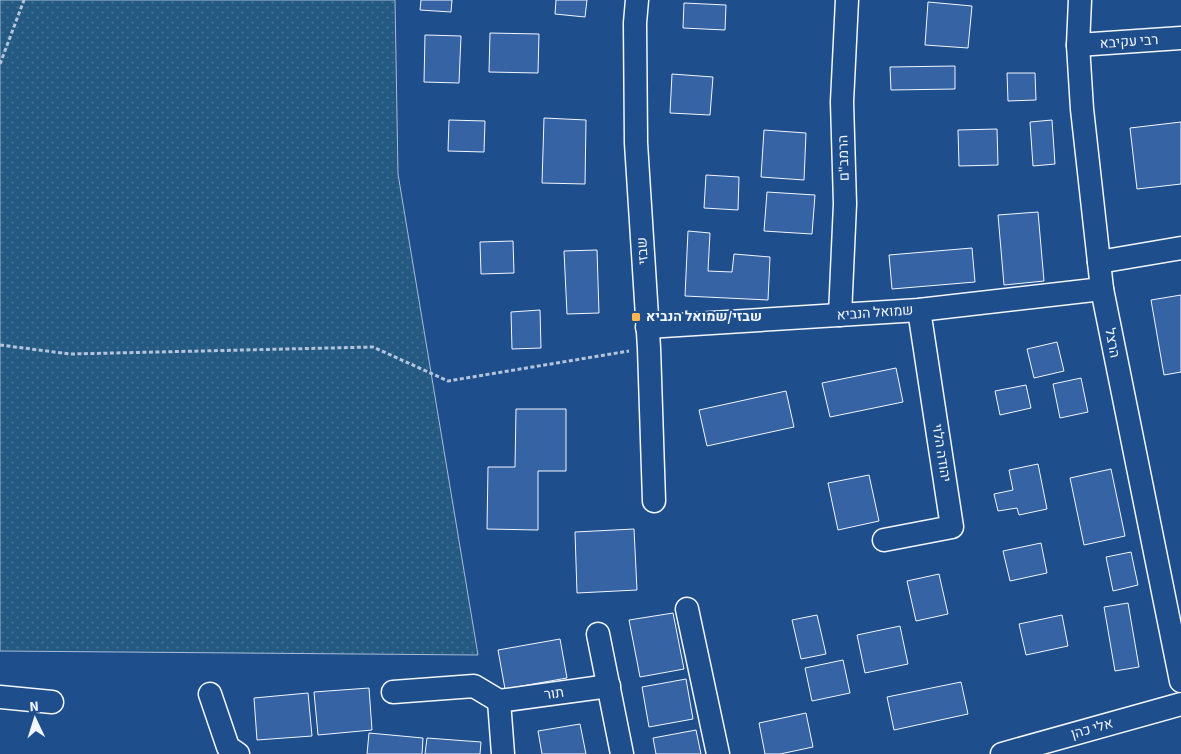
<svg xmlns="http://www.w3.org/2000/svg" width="1181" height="754" viewBox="0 0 1181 754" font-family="'Source Sans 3',Heebo,sans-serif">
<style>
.grass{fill:url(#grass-dots);stroke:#a8bbd7}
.building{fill:#3563a3;stroke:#f2f6ff}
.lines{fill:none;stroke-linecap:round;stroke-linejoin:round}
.minor-casing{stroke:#f2f6ff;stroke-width:25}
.path{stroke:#b3c4dc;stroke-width:3;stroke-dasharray:4 2.5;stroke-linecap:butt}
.minor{stroke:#1f4e8c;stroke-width:22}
.poi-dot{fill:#ffb74d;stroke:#1f4e8c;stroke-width:2}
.labels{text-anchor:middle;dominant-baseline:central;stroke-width:4;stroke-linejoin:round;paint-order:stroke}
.street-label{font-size:14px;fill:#f2f6ff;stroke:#1f4e8c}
.poi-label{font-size:14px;font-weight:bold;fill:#f2f6ff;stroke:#1f4e8c;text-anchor:start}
</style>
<defs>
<pattern id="grass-dots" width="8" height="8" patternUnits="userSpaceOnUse" patternTransform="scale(1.25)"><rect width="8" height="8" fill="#245a82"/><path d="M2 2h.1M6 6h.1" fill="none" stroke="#447295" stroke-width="1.8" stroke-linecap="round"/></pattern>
</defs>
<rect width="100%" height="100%" fill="#1f4e8c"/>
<!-- grass -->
<polygon class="grass" points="0,0 395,0 398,174 478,655 0,651"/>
<!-- building -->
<g class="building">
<polygon points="421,0 452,0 451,12 420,10"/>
<polygon points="556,0 587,0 585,17 555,14"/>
<polygon points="928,2 972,6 968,48 925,45"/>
<polygon points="684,3 726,5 725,30 683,28"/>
<polygon points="490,33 539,34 538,73 489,72"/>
<polygon points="425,35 461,36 459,83 424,82"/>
<polygon points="955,66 955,89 891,90 890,67"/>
<polygon points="1007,73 1035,73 1036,100 1008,101"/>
<polygon points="672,74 713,77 710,115 670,113"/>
<polygon points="544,118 586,120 585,184 542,183"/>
<polygon points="449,120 485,121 484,152 448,151"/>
<polygon points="1052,120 1055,164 1033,166 1030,122"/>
<polygon points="1181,122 1181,184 1137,189 1130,128"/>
<polygon points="997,129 998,165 959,166 958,130"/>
<polygon points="764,130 806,133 804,180 761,177"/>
<polygon points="706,175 739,177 738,210 704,208"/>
<polygon points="767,192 815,195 812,234 764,231"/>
<polygon points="1038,212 1044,281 1004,285 998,215"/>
<polygon points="688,231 710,233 708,271 732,272 734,254 770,257 768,300 685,296"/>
<polygon points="513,241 514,273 481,274 480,242"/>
<polygon points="972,248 975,282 892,289 889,255"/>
<polygon points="597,250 599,313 567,314 564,251"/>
<polygon points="1181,295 1181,372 1164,375 1151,300"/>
<polygon points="540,310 541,348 512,349 511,312"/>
<polygon points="1057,342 1064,371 1034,378 1027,349"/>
<polygon points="896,368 903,402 830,417 822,383"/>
<polygon points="1081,378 1088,412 1060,418 1053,384"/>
<polygon points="1026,385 1031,408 1000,415 995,391"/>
<polygon points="786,391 794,427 707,446 699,410"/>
<polygon points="516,409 566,409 566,471 538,471 538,530 487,529 488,467 515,467"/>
<polygon points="1038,464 1047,509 1019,515 1017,508 998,511 994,494 1013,490 1009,470"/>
<polygon points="1111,469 1125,536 1084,545 1070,478"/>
<polygon points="869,475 879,521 838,530 828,483"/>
<polygon points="634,529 637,590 577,593 575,532"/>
<polygon points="1041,543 1047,573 1010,581 1003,551"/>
<polygon points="1131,552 1138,585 1113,591 1106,557"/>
<polygon points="939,574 948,614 916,621 907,581"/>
<polygon points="1128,603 1139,667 1115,671 1104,607"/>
<polygon points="673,613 684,669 640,677 629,620"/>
<polygon points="817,615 826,654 801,659 792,620"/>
<polygon points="1062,615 1068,646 1026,655 1019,624"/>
<polygon points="900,626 908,664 865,673 857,635"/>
<polygon points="560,639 567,678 505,689 498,650"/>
<polygon points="843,660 850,693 812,701 805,668"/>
<polygon points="686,679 693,719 649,727 642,687"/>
<polygon points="961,682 968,714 894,730 887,697"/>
<polygon points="369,688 372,730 318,735 314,692"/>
<polygon points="308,693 312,736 257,740 254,698"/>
<polygon points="806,713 813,747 780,754 765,754 759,723"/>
<polygon points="580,724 586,754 542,754 538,731"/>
<polygon points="696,730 701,754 656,754 653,738"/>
<polygon points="369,733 423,738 422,754 367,754"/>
<polygon points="427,738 481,742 480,754 425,754"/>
</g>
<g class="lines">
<defs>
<g id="minor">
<polyline points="637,0 635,23 636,143 649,348 654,501"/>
<polyline points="1080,0 1078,45 1082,109 1102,289 1181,681"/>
<polyline points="1078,45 1181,38"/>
<polyline points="1099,262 1181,248"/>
<polyline points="840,315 845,204 842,102 847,0"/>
<polyline points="647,327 919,310 1102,289"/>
<polyline points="884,540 952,527 919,310"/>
<polyline points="687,609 718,754"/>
<polyline points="598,634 622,754"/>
<polyline points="393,692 474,686 499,701"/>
<polyline points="210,694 228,747 238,754"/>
<polyline points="0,697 52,702"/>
<polyline points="503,754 499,701 609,686"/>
<polyline points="1002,754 1181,704"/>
</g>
</defs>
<!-- minor casing -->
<use href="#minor" class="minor-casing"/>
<!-- path -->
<g class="path">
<polyline points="0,64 24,0"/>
<polyline points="0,345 70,354 373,347 448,381 629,351"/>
</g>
<!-- minor -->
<use href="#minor" class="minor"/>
</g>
<!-- markers -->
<rect class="poi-dot" x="631" y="312" width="10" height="10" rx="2.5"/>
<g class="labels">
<!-- street labels -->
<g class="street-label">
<text transform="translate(1129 42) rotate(-4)">רבי עקיבא</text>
<text transform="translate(844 158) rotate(-92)">הרמב"ם</text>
<text transform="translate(643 251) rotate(-93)">שבזי</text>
<text transform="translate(875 313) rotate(-4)">שמואל הנביא</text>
<text transform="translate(1112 343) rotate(79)">הרצל</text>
<text transform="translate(941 453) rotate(81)">יהודה הלוי</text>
<text transform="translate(554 694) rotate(-8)">תור</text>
<text transform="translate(1092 729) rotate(-16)">אלי כהן</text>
</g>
<!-- poi labels -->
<g class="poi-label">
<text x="646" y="317">שבזי/שמואל הנביא</text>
</g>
</g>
<!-- north arrow -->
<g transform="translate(35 719) rotate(356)" stroke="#1f4e8c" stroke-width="4" paint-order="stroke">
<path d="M0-4L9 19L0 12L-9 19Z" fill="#f2f6ff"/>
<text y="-8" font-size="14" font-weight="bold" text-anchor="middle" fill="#f2f6ff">N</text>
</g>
</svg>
